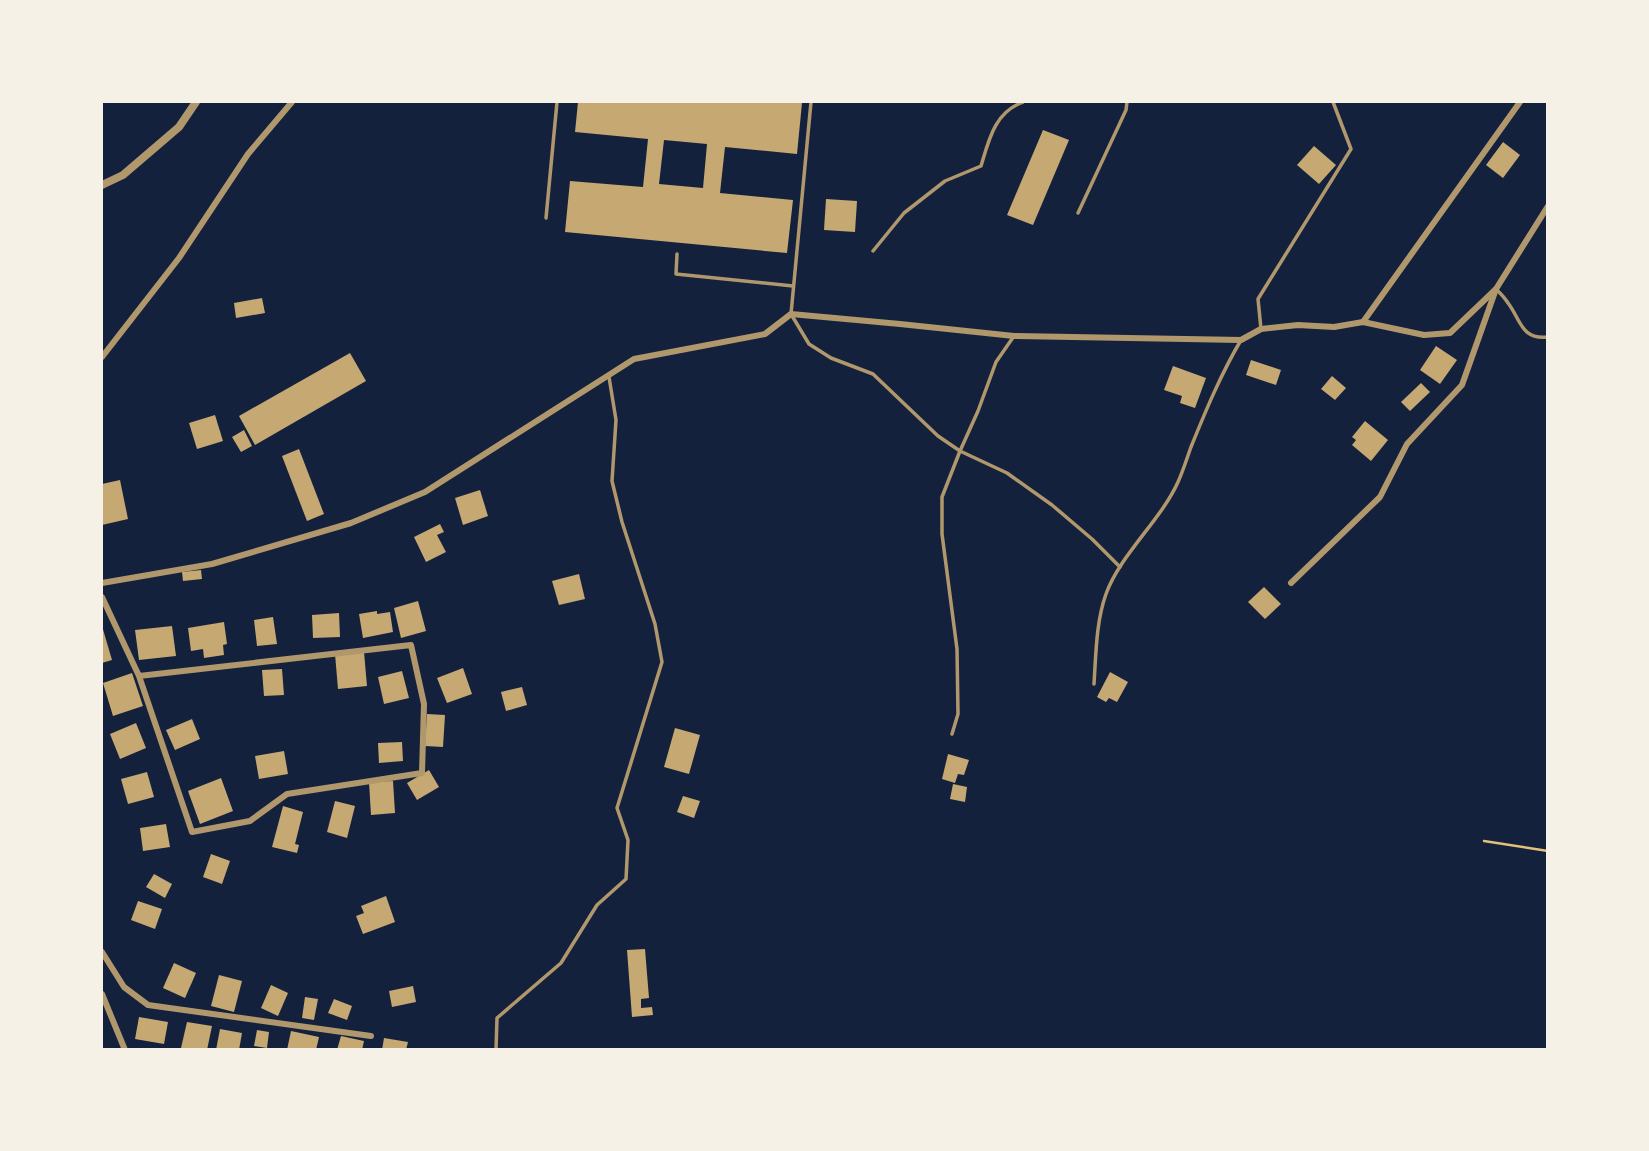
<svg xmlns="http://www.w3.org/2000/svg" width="1649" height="1151" viewBox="0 0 1649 1151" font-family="'Nunito Sans',sans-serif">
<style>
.building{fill:#c6a872;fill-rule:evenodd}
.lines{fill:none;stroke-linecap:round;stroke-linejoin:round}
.path{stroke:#e5c07b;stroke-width:2.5}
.service{stroke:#b1986c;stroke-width:3.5}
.minor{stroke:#b1986c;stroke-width:6}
.tertiary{stroke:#b1986c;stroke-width:8}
</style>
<rect width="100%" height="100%" fill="#14213d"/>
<!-- building -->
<g class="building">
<path d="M 578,102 L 802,103 L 797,154 L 725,147 L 720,193 L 793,200 L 787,253 L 565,232 L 570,181 L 643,187 L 648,139 L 575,132 ZM 664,140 L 707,144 L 703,188 L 659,184 Z"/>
<polygon points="1043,130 1069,140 1033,225 1007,215"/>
<polygon points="1503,142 1520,155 1503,178 1486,165"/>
<polygon points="1314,146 1336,165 1319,184 1297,165"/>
<polygon points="826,199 857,201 855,232 824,230"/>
<polygon points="262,298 265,313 236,318 234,303"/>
<polygon points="1436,346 1457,360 1440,384 1420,370"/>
<polygon points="350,353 366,381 255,445 239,416"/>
<polygon points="1251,360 1281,370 1276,385 1246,375"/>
<polygon points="1173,366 1206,378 1195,408 1180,403 1182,396 1164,390"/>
<polygon points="1332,376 1346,388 1335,400 1321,389"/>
<polygon points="1421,383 1430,392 1410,411 1401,402"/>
<polygon points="215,415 223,441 197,449 189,423"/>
<polygon points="1365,421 1388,440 1371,461 1352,445 1356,440 1352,437"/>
<polygon points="244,430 252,446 241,452 232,437"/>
<polygon points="299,449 324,514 307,521 282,456"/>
<polygon points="120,480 128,519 102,525 102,484"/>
<polygon points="480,490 488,516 463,525 455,498"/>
<polygon points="440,524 444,532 437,535 446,552 426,562 414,537"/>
<polygon points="201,570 202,579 183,581 182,572"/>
<polygon points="579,574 585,599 559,605 552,581"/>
<polygon points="1264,587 1281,604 1265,619 1248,602"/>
<polygon points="418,601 426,631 401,638 394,608"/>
<polygon points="377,611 377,614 390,612 393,632 363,638 359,614"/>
<polygon points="339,613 340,637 313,638 312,615"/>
<polygon points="273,617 277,644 257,646 254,620"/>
<polygon points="224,622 227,644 223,645 224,655 204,658 203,649 191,651 188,628"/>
<polygon points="102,626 112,660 102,663"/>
<polygon points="172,626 176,656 139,660 135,630"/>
<polygon points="364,652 367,686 338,689 335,654"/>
<polygon points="463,668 472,694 447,703 437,678"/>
<polygon points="282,669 284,695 264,696 262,670"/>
<polygon points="402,671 409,698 384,704 378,677"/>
<polygon points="1110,672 1128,682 1117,702 1109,698 1106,702 1097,697"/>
<polygon points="132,673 143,706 113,716 103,683"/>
<polygon points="522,687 527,705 506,711 501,692"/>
<polygon points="427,714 445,715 443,747 425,746"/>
<polygon points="192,719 200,739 175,750 166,730"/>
<polygon points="136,723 146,748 120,759 110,734"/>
<polygon points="675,728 700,735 689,774 664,767"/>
<polygon points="402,742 403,761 379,763 378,743"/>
<polygon points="284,751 288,774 259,779 255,756"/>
<polygon points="948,754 969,760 964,775 958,774 955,783 942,779"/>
<polygon points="429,770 439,787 417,800 407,783"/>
<polygon points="147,772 154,797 128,804 121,779"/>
<polygon points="221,778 233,811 200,824 188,791"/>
<polygon points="393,781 395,813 371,815 369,782"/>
<polygon points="953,784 967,787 965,802 950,799"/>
<polygon points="683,796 700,801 694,818 677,812"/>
<polygon points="335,801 355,806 347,838 327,832"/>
<polygon points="283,806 303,812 295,844 299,845 297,853 272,847"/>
<polygon points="166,824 170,847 143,851 140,828"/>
<polygon points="211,854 230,861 222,884 203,877"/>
<polygon points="154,874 172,884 165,898 146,887"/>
<polygon points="386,896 395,922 363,934 356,916 364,913 361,906"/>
<polygon points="138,901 162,909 155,929 131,920"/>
<polygon points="645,949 649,998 641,999 641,1008 652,1007 653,1015 632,1017 627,950"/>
<polygon points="174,963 196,973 185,998 163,988"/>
<polygon points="219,975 242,981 234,1012 211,1006"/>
<polygon points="271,985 288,993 278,1016 261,1008"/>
<polygon points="413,986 416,1002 392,1007 389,991"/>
<polygon points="305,997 318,999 314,1020 302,1018"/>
<polygon points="334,999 352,1006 347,1020 328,1013"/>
<polygon points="139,1017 168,1022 164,1044 135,1039"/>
<polygon points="187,1022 212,1026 207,1050 181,1048"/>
<polygon points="220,1029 242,1033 239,1050 216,1050"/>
<polygon points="257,1030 269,1032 267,1048 254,1046"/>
<polygon points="291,1031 319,1037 316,1050 287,1050"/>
<polygon points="341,1036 364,1041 362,1050 337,1050"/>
<polygon points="384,1038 408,1042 406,1050 382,1050"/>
</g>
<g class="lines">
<!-- path -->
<polyline class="path" points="1484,841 1548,851"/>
<!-- service -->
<g class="service">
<polyline points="811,102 791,314 809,344 831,358 873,374 938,436 960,451 1007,473 1052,505 1092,539 1120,567"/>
<polyline points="1078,213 1126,110 1127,102"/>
<polyline points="546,218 557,102"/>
<path d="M 873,251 L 904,213 L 945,181 L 981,166 C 989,139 995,112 1023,102"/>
<polyline points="677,254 676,274 793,286"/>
<path d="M 1497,290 C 1501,294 1505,298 1508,303 C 1521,320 1521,340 1548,337"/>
<polyline points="1261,329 1258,299 1351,149 1333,102"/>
<path d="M 1094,684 C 1096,654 1096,622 1106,594 C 1120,555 1161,520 1178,482 C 1183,471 1187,458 1191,447 C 1206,410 1221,374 1241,340"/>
<polyline points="952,734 958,714 957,649 942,534 942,497 960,451 978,411 996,362 1014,336"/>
<polyline points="496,1050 497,1018 561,963 597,905 626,879 628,840 617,808 662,662 655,624 622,522 612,481 616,420 609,377"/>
</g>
<!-- minor -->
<g class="minor">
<polyline points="1363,322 1520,102"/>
<polyline points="102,357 179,258 248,154 292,102"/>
<polyline points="102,583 212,564 351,523 425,492 634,359 765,334 791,314 900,324 1014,336 1241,340 1261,329 1298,325 1334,327 1363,322 1424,335 1450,333 1496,289"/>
<polyline points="1291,583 1380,497 1407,444 1462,385 1496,289 1548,206"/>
<polyline points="102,597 139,676 192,832 250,821 287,794 422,773 424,704 411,645 139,676"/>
<polyline points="102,952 124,987 148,1005 371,1036"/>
<polyline points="102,994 125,1050"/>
</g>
<!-- tertiary -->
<polyline class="tertiary" points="102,185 123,175 179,127 196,102"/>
</g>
<!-- border -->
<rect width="1649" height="1151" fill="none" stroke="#f6f1e7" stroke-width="206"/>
</svg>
